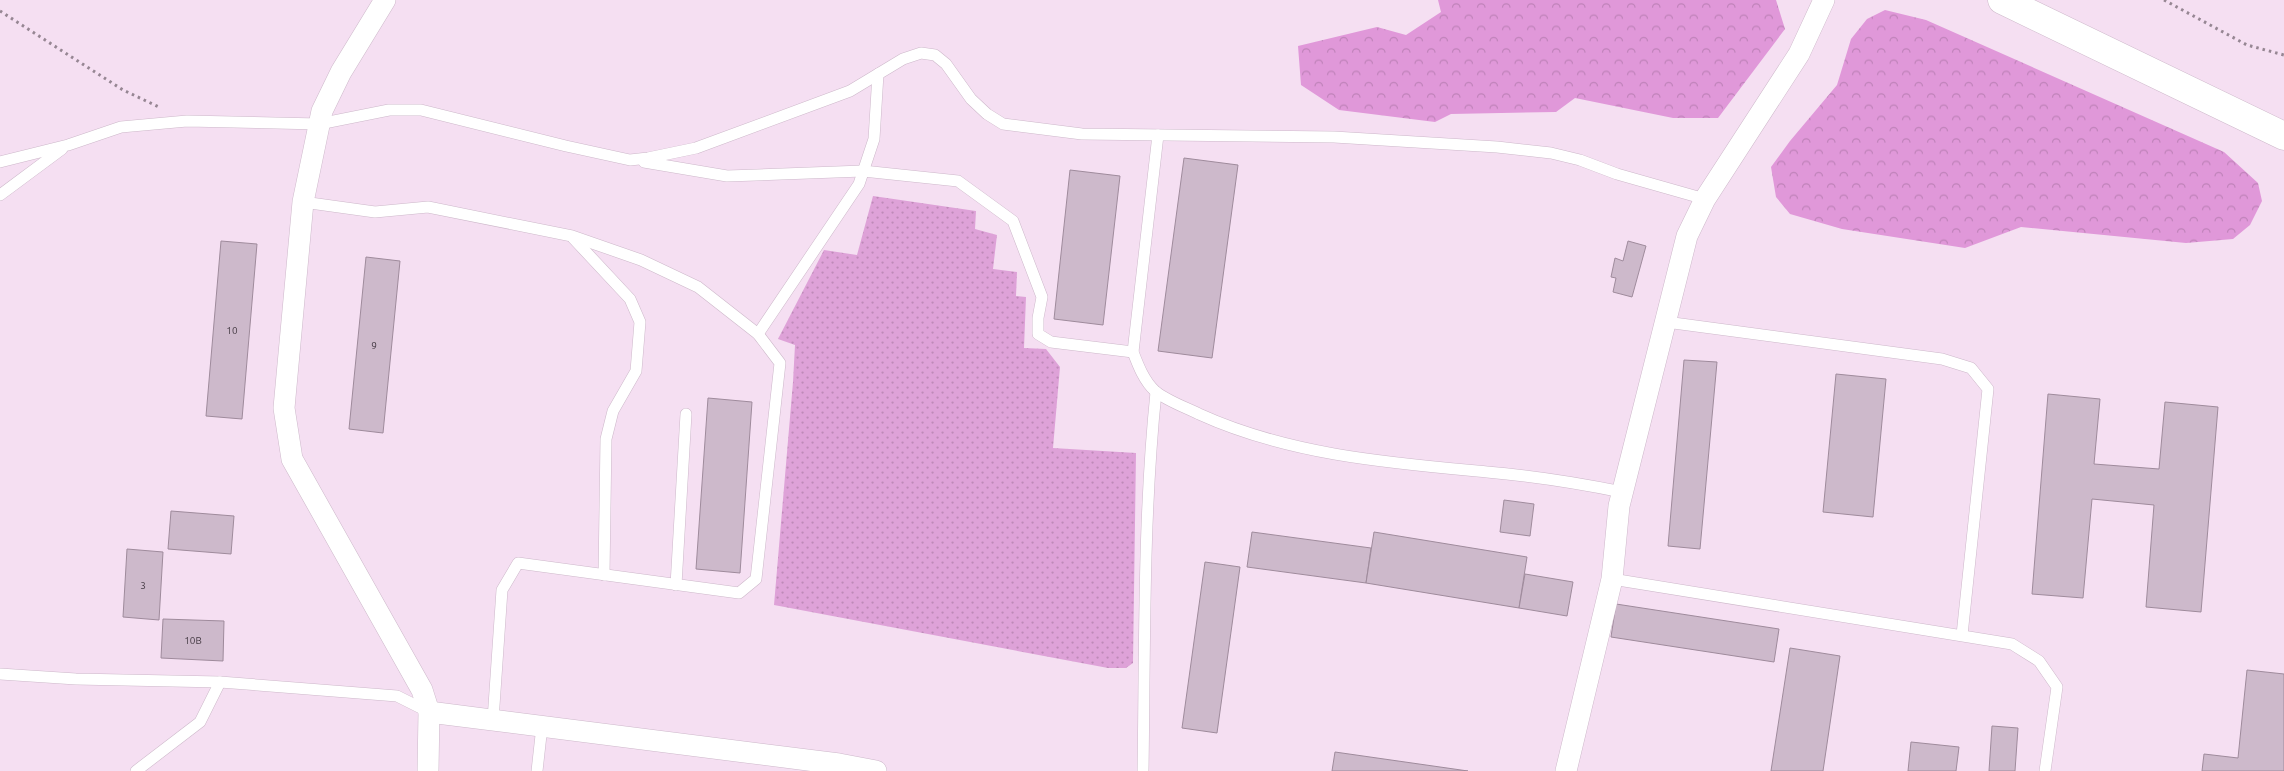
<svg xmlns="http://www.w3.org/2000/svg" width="2284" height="771" viewBox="0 0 2284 771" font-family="Ubuntu,sans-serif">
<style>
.forest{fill:url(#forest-crowns)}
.garden{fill:url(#garden-dots)}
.building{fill:#cdb9cb;stroke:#9f8b9c}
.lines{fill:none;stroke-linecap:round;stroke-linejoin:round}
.service-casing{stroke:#cdb8ca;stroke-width:12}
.minor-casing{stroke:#cdb8ca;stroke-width:22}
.secondary-casing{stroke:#cdb8ca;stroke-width:29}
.path{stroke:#968693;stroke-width:3;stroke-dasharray:2.5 4;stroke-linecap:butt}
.service{stroke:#fff;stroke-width:11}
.minor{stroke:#fff;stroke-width:21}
.secondary{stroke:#fff;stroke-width:28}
.labels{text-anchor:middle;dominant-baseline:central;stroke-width:5;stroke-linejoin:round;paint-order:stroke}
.number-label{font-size:10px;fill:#423841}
</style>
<defs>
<pattern id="forest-crowns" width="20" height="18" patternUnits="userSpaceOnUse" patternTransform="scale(1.25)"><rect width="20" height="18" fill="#e098d9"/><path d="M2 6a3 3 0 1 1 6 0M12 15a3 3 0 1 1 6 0" fill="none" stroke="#bf82b9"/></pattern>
<pattern id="garden-dots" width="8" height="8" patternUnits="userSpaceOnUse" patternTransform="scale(1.25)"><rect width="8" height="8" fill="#dea2d8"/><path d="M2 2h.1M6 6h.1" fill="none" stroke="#be8ab8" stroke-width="1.8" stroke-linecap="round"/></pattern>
</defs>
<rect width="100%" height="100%" fill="#f5dff2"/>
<!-- forest -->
<g class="forest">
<polygon points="1438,0 1776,0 1785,29 1718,118 1673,118 1575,98 1556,112 1451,114 1435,122 1339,110 1301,85 1298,46 1377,27 1406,35 1441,12"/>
<polygon points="1885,10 1926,20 2224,152 2258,183 2262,201 2250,225 2233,239 2186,243 2021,227 1965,248 1842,229 1790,214 1776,197 1771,167 1790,141 1837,85 1851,39 1867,19"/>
</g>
<!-- garden -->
<polygon class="garden" points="873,196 976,211 975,229 997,235 993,269 1017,272 1016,296 1026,297 1024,348 1046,349 1060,367 1053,448 1136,453 1133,663 1126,668 1108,668 774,605 793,382 795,345 778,339 824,250 857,255"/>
<!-- building -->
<g class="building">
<polygon points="1184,158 1238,165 1212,358 1158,351"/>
<polygon points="1070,170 1120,176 1103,325 1054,319"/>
<polygon points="221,241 257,244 242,419 206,416"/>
<polygon points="1628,241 1646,246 1632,297 1613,292 1616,278 1611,277 1615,258 1623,261"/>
<polygon points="366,257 400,261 383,433 349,429"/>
<polygon points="1684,360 1717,362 1700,549 1668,546"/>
<polygon points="1836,374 1886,379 1873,517 1823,512"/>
<polygon points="2048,394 2100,399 2094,464 2159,469 2165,402 2218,407 2201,612 2146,607 2154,505 2092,499 2083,598 2032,594"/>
<polygon points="708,398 752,402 740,573 696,569"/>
<polygon points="1504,500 1534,504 1530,536 1500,532"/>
<polygon points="171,511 234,516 231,554 168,549"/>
<polygon points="1252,532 1371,548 1366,583 1247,567"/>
<polygon points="1374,532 1527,557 1519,608 1366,583"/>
<polygon points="127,549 163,552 159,620 123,617"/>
<polygon points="1205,562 1240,567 1217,733 1182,728"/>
<polygon points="1525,574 1573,582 1567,616 1519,608"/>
<polygon points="1616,604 1779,629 1774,662 1611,637"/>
<polygon points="163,619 224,621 223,661 161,658"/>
<polygon points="1790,648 1840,656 1823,771 1771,771"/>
<polygon points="2247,670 2284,674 2284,771 2202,771 2204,754 2238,758"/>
<polygon points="1992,726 2018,728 2015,771 1989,771"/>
<polygon points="1911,742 1959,747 1956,771 1908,771"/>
<polygon points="1335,752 1468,771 1332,771"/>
</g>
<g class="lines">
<defs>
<g id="service">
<path d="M 1158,135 L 1133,352 C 1138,365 1144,381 1155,391 C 1165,400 1187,408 1199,414 C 1289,455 1389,463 1487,472 C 1533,476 1578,483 1622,492"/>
<polyline points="0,162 68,145 121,127 187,121 319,124 389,110 421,110 566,146 630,160 648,158 696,148 850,91 903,59 921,53 935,55 946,64 971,99 987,114 1003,124 1082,134 1334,137 1497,147 1551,153 1580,160 1617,174 1705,199"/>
<polyline points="644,162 727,176 863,171 958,181 1013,221 1042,297 1038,318 1038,334 1051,342 1133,352"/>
<polyline points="0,195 62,149"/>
<polyline points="303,202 375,212 428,207 572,236 641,260 698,287 758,334 780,363 756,579 739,593 518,563 502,590 493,720"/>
<polyline points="573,238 630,299 640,322 636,371 613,411 606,439 604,575"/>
<polyline points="1666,322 1942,359 1971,368 1988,389 1962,635"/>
<polyline points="758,334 859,184 874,139 878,74"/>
<polyline points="1612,579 2012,644 2039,661 2057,687 2045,771"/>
<polyline points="676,585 686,414"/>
<polyline points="0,674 76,679 220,682 397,696 429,712"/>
<polyline points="136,771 200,722 220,682"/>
<polyline points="537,771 542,726"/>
<path d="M 1143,771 C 1145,645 1143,518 1156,392"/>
</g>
<g id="minor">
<polyline points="385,0 341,72 322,111 303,202 284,408 292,459 422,690 429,712 428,771"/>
<polyline points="429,712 839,764 876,771"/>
<polyline points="1566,771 1612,579 1619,506 1687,236 1705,199 1799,54 1824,0"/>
</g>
<polyline id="secondary" points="2002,0 2284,136"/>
</defs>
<!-- service casing -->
<use href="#service" class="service-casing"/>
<!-- minor casing -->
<use href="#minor" class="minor-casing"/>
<!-- secondary casing -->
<use href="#secondary" class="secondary-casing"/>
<!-- path -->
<g class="path">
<polyline points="2164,0 2247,45 2284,55"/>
<polyline points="0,11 123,90 159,107"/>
</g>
<!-- service -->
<use href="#service" class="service"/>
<!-- minor -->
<use href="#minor" class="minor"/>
<!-- secondary -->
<use href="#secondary" class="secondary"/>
</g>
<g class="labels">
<!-- number labels -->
<g class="number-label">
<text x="232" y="330">10</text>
<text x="374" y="345">9</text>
<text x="143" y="585">3</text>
<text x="193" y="640">10В</text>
</g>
</g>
</svg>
